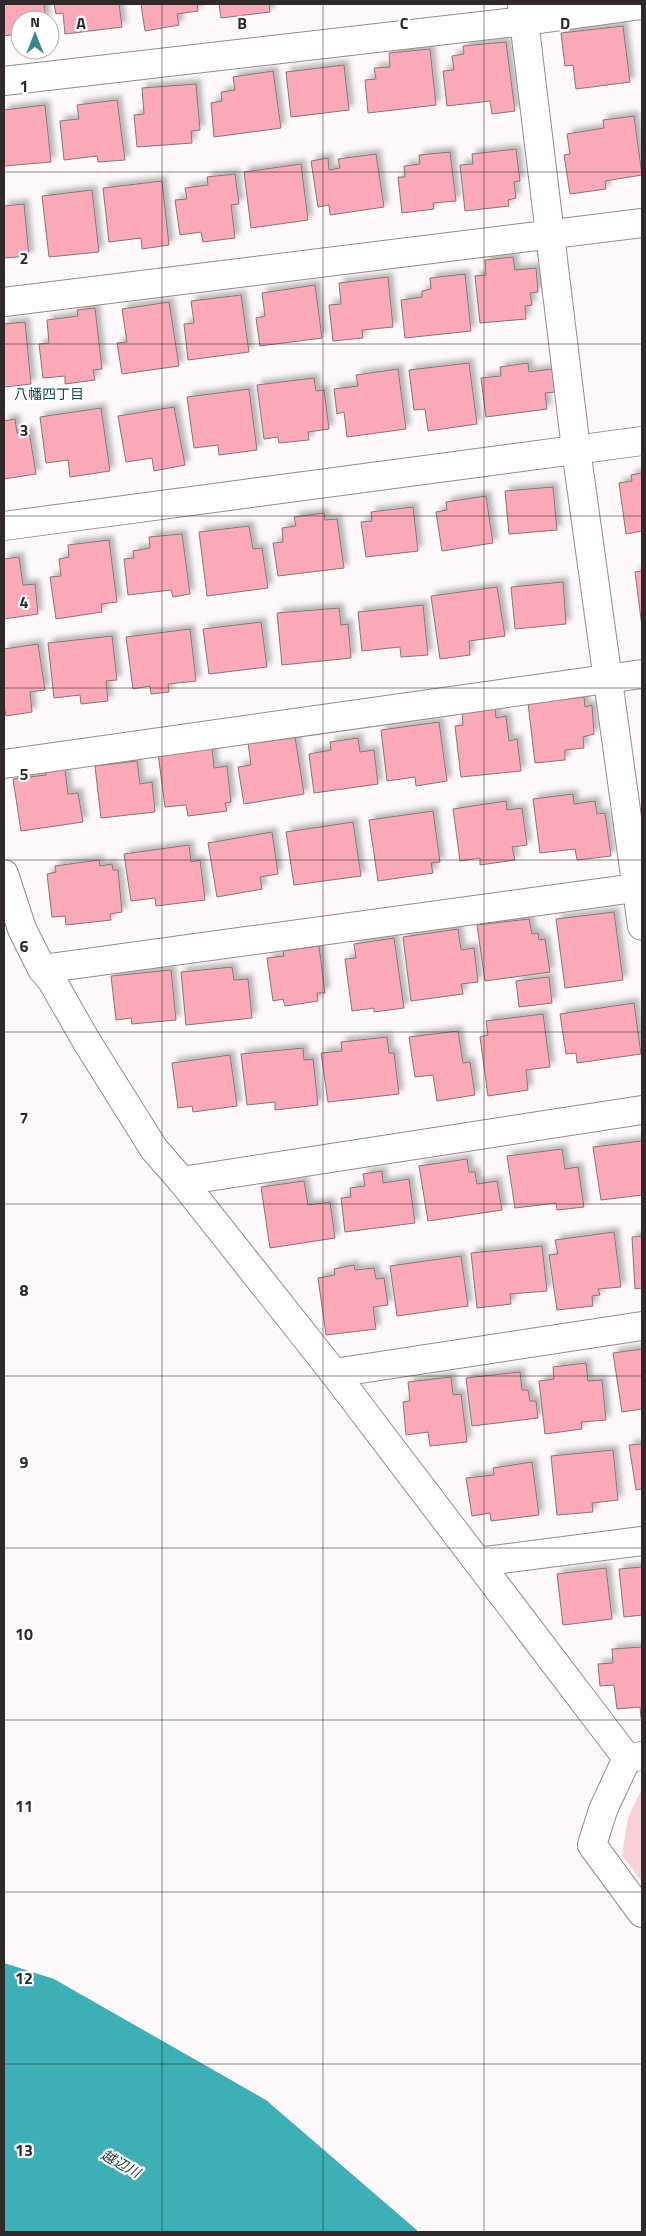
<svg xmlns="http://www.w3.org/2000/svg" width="646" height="2236" viewBox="0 0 646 2236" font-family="'Titillium Web','Noto Sans JP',sans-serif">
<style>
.green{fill:#fad0d7}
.water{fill:#3dafb6}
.building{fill:#fba8b8;stroke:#877578;filter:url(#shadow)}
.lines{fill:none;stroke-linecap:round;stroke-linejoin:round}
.minor-casing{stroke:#9a888b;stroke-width:30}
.minor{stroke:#fff;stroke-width:28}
.grid{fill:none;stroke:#30292a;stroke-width:1;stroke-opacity:0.55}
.labels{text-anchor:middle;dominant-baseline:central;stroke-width:4.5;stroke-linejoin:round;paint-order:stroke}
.neighbourhood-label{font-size:14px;fill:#0c4c4f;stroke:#fff}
.water-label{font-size:14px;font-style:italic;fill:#1e3739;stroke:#fff}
.grid-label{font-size:16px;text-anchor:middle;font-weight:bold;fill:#30292a;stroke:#fff;stroke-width:4.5;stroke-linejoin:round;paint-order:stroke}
</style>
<defs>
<filter id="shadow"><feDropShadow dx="4.5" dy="-4.5" stdDeviation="2.5" flood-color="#0004"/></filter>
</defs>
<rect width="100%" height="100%" fill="#fdf9fa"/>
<!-- green -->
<polygon class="green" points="642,1788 642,1882 622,1855 628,1818"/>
<!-- water -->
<polygon class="water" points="4,1963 54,1979 266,2100 419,2232 4,2232"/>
<!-- building -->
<g class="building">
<polygon points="4,4 44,4 46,20 20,20 19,45 18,34 4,36"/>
<polygon points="54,4 119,4 122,27 65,34 63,13 56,14"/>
<polygon points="141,4 197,4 198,11 177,14 179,25 145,31"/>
<polygon points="219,4 269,4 270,12 221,18"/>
<polygon points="623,26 630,82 576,89 573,65 565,66 561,33"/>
<polygon points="506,42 515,111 492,114 490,101 447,106 443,71 454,70 452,56 464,54 463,46"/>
<polygon points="430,49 436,105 368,113 365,80 376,79 374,68 390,67 389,53"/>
<polygon points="344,65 349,110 291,117 286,72"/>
<polygon points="273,71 281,128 214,137 211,103 222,101 221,92 235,90 233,77"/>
<polygon points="196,84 200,130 191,131 192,143 137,147 134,115 144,114 142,88"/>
<polygon points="117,100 125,160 98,162 97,156 64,160 60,121 79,119 77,105"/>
<polygon points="45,105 51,162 4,166 4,110"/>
<polygon points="634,116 642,175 605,181 606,189 570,194 564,155 570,154 567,134 604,128 603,120"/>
<polygon points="516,149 520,181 514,182 516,198 508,200 509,206 465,211 460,165 473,164 472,154"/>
<polygon points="450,152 456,201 433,203 434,209 402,213 398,177 405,177 404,166 420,164 419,155"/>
<polygon points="376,154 384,207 330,215 329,205 318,207 311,161 328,158 329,170 340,168 338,159"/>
<polygon points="301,164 308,220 251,228 244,172"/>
<polygon points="235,174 239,204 231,205 235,238 203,242 201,232 180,235 175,200 187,199 185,188 208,185 207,177"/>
<polygon points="162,181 169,245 142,249 141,238 109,242 103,188"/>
<polygon points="92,190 99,252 49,257 42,196"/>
<polygon points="24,204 29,256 4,258 4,206"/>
<polygon points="513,257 515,270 536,268 538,292 530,293 532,305 525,306 526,319 480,323 475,276 486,275 485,260"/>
<polygon points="465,274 471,331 405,338 401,300 422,297 422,291 431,289 430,278"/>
<polygon points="388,277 393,327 362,330 363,338 333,341 329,305 341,304 339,283"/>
<polygon points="315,285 322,338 260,346 256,318 265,316 262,293"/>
<polygon points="241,295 249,352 188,360 184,324 194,323 191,301"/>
<polygon points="169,302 179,366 122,374 117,343 127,342 122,309"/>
<polygon points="95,308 102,369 93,370 95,380 65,384 65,376 43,378 39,344 49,343 47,320 78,316 77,310"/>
<polygon points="25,322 31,384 4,387 4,324"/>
<polygon points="469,363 477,424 428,431 425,409 414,410 409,370"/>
<polygon points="528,363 529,372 552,369 555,392 545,393 547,409 486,417 481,378 501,376 500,367"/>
<polygon points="398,369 406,429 347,437 344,412 337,414 334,389 358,386 356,375"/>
<polygon points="314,378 316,391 324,390 329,429 308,432 309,440 279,443 278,437 264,439 257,385"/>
<polygon points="249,389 257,450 219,455 218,445 194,448 187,397"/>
<polygon points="174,407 185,465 154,471 152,458 126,462 118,416"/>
<polygon points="101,408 110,471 70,477 68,460 46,463 40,417"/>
<polygon points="15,419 17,433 29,431 36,474 4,479 4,421"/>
<polygon points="642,473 642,531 626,534 619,483 632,481 631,475"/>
<polygon points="553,487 557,530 509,534 505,491"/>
<polygon points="486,496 493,543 442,551 436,512 447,510 446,502"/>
<polygon points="413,507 418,551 366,557 361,522 372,521 371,512"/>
<polygon points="324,513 325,520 337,519 344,568 278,576 273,543 283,542 282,528 296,526 294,517"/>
<polygon points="249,526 253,549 262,548 268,588 207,596 199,532"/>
<polygon points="182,534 190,594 173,597 171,590 128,595 124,559 134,558 133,551 150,548 149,537"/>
<polygon points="109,540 117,602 101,604 102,612 56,619 50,577 61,576 59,559 69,557 68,545"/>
<polygon points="19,557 23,585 35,584 38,614 4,619 4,559"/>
<polygon points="642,571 642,627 635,572"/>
<polygon points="563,582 566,624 515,629 511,587"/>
<polygon points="497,587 505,636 469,641 470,655 440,659 431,596"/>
<polygon points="423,605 428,655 401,657 400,647 362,651 358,612"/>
<polygon points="339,608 341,625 348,624 351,658 282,665 277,613"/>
<polygon points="261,622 267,667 209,674 203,629"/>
<polygon points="190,629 196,681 168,684 169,692 151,694 150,686 133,689 126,637"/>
<polygon points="112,636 117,680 106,681 108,701 81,704 80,695 54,698 48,643"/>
<polygon points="38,644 45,690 30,692 32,712 6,716 4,705 4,649"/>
<polygon points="584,697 585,707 592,705 594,734 583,737 584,748 565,750 565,760 535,763 528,703"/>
<polygon points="495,708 496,718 506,716 509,741 517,739 521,771 461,777 455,726 463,725 462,712"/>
<polygon points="439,722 447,781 416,786 415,777 387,781 381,730"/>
<polygon points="286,731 287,738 295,737 304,794 244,804 238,767 251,765 248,743"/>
<polygon points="358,738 360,752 374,750 378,784 314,793 309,754 331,750 330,742"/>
<polygon points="212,746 214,768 227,766 231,802 225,803 227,811 188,816 186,805 165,807 158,753"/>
<polygon points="64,761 68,794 78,793 83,822 21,831 13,779 46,775 44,764"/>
<polygon points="137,761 140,784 152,782 155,812 101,818 95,766"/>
<polygon points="573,794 574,804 595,801 597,814 605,813 611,856 577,860 575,849 540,853 533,799"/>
<polygon points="506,801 507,810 522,808 527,845 512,847 515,860 480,865 480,858 460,861 453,809"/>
<polygon points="433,811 440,862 431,863 433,873 378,881 369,820"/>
<polygon points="353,822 361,876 294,885 286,832"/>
<polygon points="272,832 278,874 260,877 262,889 217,897 208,843"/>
<polygon points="189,845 191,862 200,860 205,900 156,906 155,898 131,901 124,854"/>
<polygon points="99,860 100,866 112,864 113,870 118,870 122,912 110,914 111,920 66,925 65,916 52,917 47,874 56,872 55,866"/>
<polygon points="614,912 623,980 565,988 556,919"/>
<polygon points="529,919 532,934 538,933 539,940 545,939 550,972 485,981 477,925"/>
<polygon points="458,929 461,950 474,948 478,982 461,984 463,994 411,1001 403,937"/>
<polygon points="394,938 404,1008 374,1012 374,1008 352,1011 345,959 356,958 354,944"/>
<polygon points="319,946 325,993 317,993 318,1001 285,1006 283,999 273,1001 267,958 284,956 283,951"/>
<polygon points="232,967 234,980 248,979 252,1018 186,1025 181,972"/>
<polygon points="171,970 176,1020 132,1024 131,1018 116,1020 111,976"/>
<polygon points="549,977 552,1003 519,1007 516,981"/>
<polygon points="634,1003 641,1054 577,1063 576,1053 566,1054 560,1014"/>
<polygon points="543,1014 550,1067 526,1070 528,1090 488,1096 480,1037 488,1035 486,1021"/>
<polygon points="458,1031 463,1063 470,1062 475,1095 437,1101 433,1075 415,1077 409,1037"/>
<polygon points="387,1037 389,1053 394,1053 399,1094 328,1102 321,1053 342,1051 341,1042"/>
<polygon points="303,1048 304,1060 313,1059 318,1105 275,1110 275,1102 247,1105 241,1054"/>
<polygon points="230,1055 237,1106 193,1112 192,1106 178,1108 172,1063"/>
<polygon points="642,1141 642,1195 601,1200 593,1147"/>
<polygon points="562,1149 565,1169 578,1167 584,1207 557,1210 556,1203 515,1208 507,1156"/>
<polygon points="467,1159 469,1172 475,1172 477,1184 497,1181 502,1210 428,1221 419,1166"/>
<polygon points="382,1171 383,1183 409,1179 415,1223 345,1232 341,1198 351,1197 350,1188 365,1186 363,1174"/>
<polygon points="304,1181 308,1205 330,1202 335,1238 270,1248 261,1187"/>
<polygon points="614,1232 621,1287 598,1289 600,1295 592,1296 593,1306 557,1310 549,1255 558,1254 555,1240"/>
<polygon points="642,1236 642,1288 635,1289 632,1237"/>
<polygon points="542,1246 547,1291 510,1294 511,1304 477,1308 471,1253"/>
<polygon points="461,1256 468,1306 397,1316 390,1266"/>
<polygon points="354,1265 355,1270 374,1268 376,1279 384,1278 388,1305 373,1307 376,1329 326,1335 318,1278 335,1275 334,1269"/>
<polygon points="642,1349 642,1409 622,1412 613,1353"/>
<polygon points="586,1363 588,1381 602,1380 606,1420 581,1422 582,1429 545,1434 539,1381 554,1379 553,1367"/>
<polygon points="520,1372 522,1390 528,1390 530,1401 536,1401 538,1418 472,1426 466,1378"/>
<polygon points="451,1377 453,1395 461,1394 467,1442 430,1446 428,1432 406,1435 403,1402 410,1401 408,1382"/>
<polygon points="642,1444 642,1489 636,1490 629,1445"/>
<polygon points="613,1450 618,1500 592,1503 593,1512 557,1515 551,1456"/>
<polygon points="532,1462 539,1515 491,1521 490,1513 472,1516 466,1478 494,1475 493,1468"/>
<polygon points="642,1567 642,1615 624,1617 619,1569"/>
<polygon points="606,1568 612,1619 563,1625 557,1574"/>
<polygon points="642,1647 642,1717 641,1718 640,1707 617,1709 614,1685 600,1686 598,1664 613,1663 612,1649"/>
</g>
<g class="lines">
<defs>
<g id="minor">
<polyline points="522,4 576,449 642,926"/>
<polyline points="4,81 524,21 642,5"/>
<polyline points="4,302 642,223"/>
<polyline points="4,526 642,441"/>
<polyline points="4,764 642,674"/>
<polyline points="4,874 22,929 42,969 52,981 87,1042 154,1149 182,1181 334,1373 627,1758 642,1756"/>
<polyline points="42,969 642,887"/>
<polyline points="182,1181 642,1110"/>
<polyline points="334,1373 642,1326"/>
<polyline points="478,1562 642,1541"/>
<polyline points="627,1758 603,1810 592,1845 642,1913"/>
</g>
</defs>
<!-- minor casing -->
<use href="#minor" class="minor-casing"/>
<!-- minor -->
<use href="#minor" class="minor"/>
</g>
<!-- grid -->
<path class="grid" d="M 162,4 L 162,2232M 323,4 L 323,2232M 484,4 L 484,2232M 4,172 L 642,172M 4,344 L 642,344M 4,516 L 642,516M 4,688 L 642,688M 4,860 L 642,860M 4,1032 L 642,1032M 4,1204 L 642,1204M 4,1376 L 642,1376M 4,1548 L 642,1548M 4,1720 L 642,1720M 4,1892 L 642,1892M 4,2064 L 642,2064"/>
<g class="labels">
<!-- neighbourhood labels -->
<g class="neighbourhood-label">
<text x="49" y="393">八幡四丁目</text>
</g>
<!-- water labels -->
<g class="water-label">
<text transform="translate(121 2163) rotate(29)">越辺川</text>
</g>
</g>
<g class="grid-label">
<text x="81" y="29">A</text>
<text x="242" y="29">B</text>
<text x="404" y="29">C</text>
<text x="565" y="29">D</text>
<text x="24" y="92">1</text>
<text x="24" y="264">2</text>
<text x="24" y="436">3</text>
<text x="24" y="608">4</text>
<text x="24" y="780">5</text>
<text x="24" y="952">6</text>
<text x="24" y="1124">7</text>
<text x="24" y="1296">8</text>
<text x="24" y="1468">9</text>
<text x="24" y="1640">10</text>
<text x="24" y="1812">11</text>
<text x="24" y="1984">12</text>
<text x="24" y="2156">13</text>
</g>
<!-- border -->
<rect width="646" height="2236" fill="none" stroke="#30292a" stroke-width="10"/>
<!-- north arrow -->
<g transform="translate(35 35)"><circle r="24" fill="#ffffff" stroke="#aca9aa"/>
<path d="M0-4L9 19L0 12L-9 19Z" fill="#3e868b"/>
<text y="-8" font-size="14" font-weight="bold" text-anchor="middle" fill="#30292a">N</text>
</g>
</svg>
